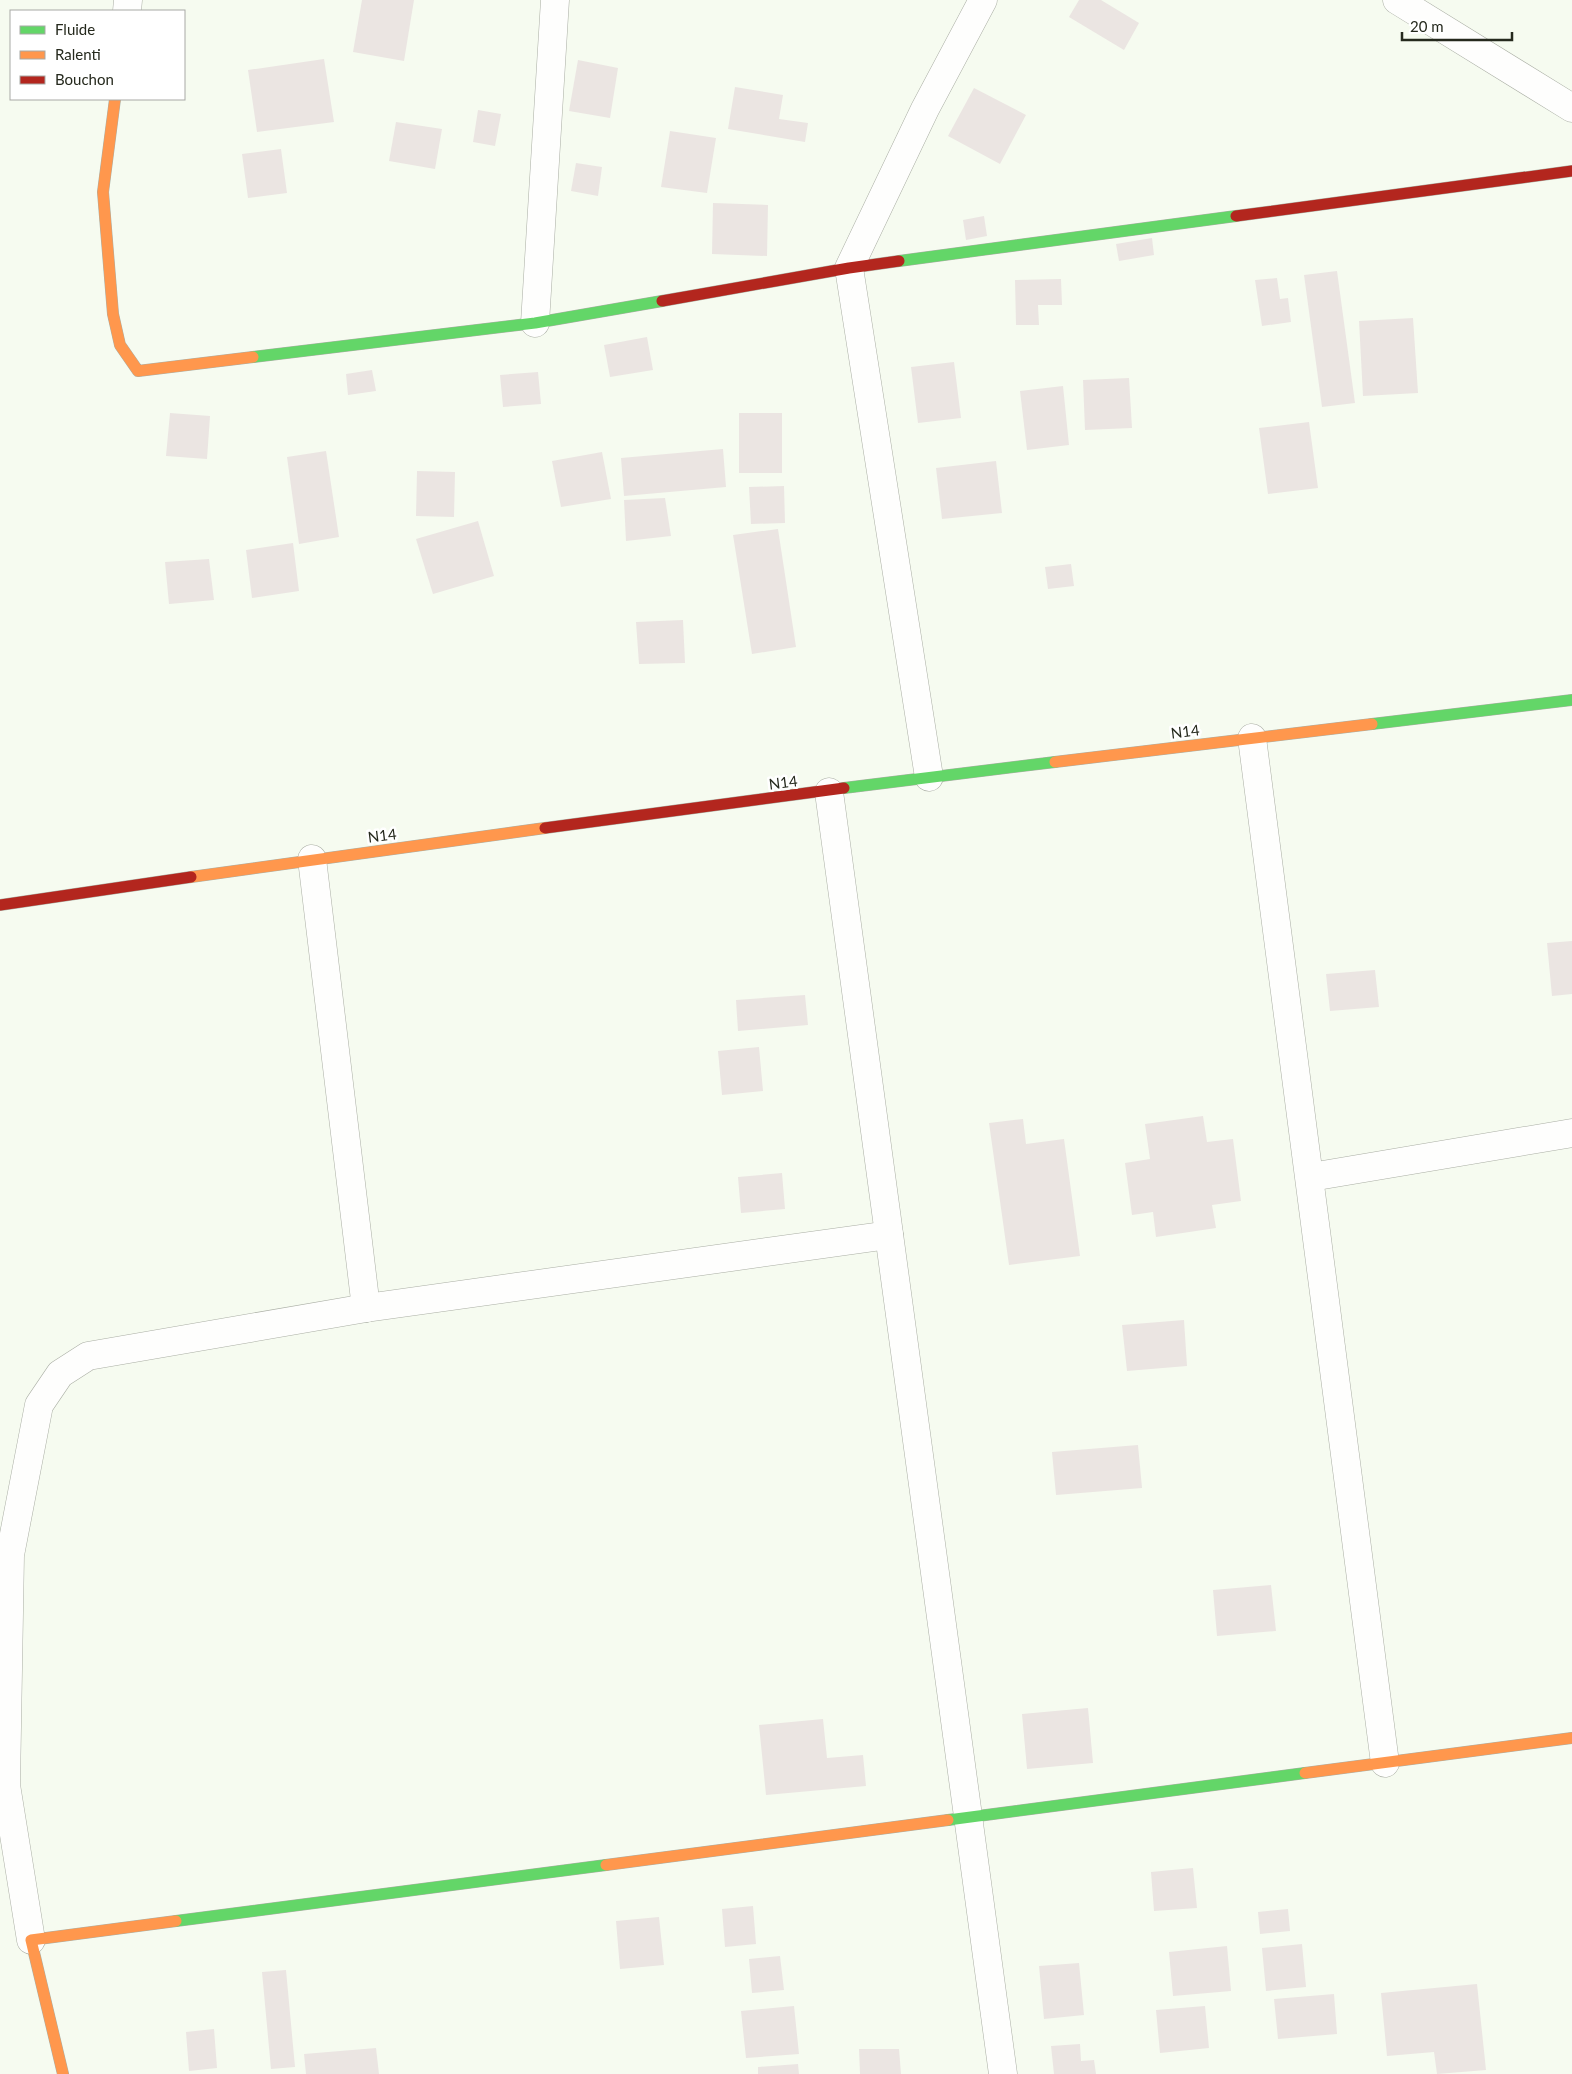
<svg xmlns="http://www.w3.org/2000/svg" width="1572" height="2074" viewBox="0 0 1572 2074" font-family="Lato,sans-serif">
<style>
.building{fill:#ebe5e2}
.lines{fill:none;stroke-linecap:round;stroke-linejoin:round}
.street-casing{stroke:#aaaea4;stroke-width:29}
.fast-casing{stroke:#aaaea4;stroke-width:12}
.slow-casing{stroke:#aaaea4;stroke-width:12}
.jam-casing{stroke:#aaaea4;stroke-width:12}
.street{stroke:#fefefd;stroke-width:28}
.fast{stroke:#63d668;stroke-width:11}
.slow{stroke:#ff974d;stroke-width:11}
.jam{stroke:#b3261e;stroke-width:11}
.labels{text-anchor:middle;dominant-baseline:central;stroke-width:5;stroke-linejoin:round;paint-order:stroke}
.street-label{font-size:15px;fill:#25291d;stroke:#fff}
</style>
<rect width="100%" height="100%" fill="#f6fbf0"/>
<!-- building -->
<g class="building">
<polygon points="362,0 414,0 404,61 353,52"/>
<polygon points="1079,0 1101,0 1139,23 1124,50 1069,17"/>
<polygon points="324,59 334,122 257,132 248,70"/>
<polygon points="578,60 618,68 610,118 569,111"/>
<polygon points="735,87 783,95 779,119 808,123 805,142 728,129"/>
<polygon points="974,88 1026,115 1000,164 948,136"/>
<polygon points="478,110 501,114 495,146 473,142"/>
<polygon points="396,122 442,129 435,169 389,161"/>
<polygon points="670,131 716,138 707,193 661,187"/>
<polygon points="281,149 287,193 248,198 242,154"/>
<polygon points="576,163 602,167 598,196 571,191"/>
<polygon points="713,203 768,205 767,256 712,254"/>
<polygon points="984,216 987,236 966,240 963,220"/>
<polygon points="1152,238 1154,255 1119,261 1116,244"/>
<polygon points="1337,271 1355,403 1322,407 1304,275"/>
<polygon points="1277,278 1280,299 1288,298 1291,322 1262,326 1255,280"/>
<polygon points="1061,279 1062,305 1038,305 1039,325 1016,325 1015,280"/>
<polygon points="1413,318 1418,393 1363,396 1359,321"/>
<polygon points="647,337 653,370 610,377 604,345"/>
<polygon points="954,362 961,418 918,423 911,367"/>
<polygon points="372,370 376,391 348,395 346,374"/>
<polygon points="538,372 541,404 503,407 500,375"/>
<polygon points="1129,378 1132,428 1085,430 1083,380"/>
<polygon points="1063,386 1069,445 1027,450 1020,391"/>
<polygon points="170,413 210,416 207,459 166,456"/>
<rect x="739" y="413" width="43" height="60"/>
<polygon points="1309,422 1318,488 1268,494 1259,428"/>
<polygon points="723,449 726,487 624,496 621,458"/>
<polygon points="326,451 339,537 299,544 287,457"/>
<polygon points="602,452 611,499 561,507 552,461"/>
<polygon points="996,461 1002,513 942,519 936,468"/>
<polygon points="417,471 455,472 454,517 416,516"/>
<polygon points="784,486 785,523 751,524 749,487"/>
<polygon points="665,498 671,536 626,541 624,500"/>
<polygon points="478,521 494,576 433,594 416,539"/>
<polygon points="778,529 796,647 752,654 733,535"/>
<polygon points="293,543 299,591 252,598 246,550"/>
<polygon points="209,559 214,600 169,604 165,562"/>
<polygon points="1071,564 1074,586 1048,589 1045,567"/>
<polygon points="683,620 685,663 639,664 636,622"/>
<polygon points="1572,941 1572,994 1552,996 1547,943"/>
<polygon points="1375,970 1379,1007 1330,1011 1326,974"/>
<polygon points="805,995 808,1025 738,1031 736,1000"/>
<polygon points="759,1047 763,1091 722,1095 718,1051"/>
<polygon points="1203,1116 1207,1142 1233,1139 1241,1201 1212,1205 1216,1228 1156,1237 1153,1212 1132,1215 1125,1163 1150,1159 1145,1124"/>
<polygon points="1023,1119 1026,1144 1064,1139 1080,1256 1009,1265 989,1123"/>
<polygon points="782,1173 785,1209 741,1213 738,1177"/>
<polygon points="1184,1320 1187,1366 1127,1371 1122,1325"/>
<polygon points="1138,1445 1142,1488 1056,1495 1052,1452"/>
<polygon points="1271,1585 1276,1631 1217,1636 1213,1590"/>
<polygon points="1088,1708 1093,1763 1027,1769 1022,1714"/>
<polygon points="823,1719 827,1758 863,1755 866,1786 766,1795 759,1725"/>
<polygon points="1193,1868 1197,1908 1154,1911 1151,1872"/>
<polygon points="753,1906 756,1944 725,1947 722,1909"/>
<polygon points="1288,1909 1290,1931 1260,1934 1258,1912"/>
<polygon points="659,1917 664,1965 620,1969 616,1921"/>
<polygon points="1302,1944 1306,1987 1266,1991 1262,1948"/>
<polygon points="1227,1946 1231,1991 1173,1996 1169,1952"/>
<polygon points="780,1956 784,1990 752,1993 749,1959"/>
<polygon points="1079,1963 1084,2015 1044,2019 1039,1966"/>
<polygon points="286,1970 295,2067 271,2069 262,1972"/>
<polygon points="1477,1984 1486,2070 1437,2074 1434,2052 1387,2056 1381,1993"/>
<polygon points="1334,1994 1337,2034 1278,2039 1274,1999"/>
<polygon points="794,2006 799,2054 746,2058 741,2011"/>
<polygon points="1205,2006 1209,2048 1160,2053 1156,2010"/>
<polygon points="214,2029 217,2068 189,2071 186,2032"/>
<polygon points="1080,2044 1081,2061 1094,2060 1096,2074 1054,2074 1051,2046"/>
<polygon points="376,2048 379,2074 306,2074 304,2054"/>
<polygon points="859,2049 899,2049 901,2074 860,2074"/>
<polygon points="798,2064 799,2074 758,2074 758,2067"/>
</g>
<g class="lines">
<defs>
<g id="street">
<polyline points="1397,0 1572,108"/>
<polyline points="127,11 128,0"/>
<polyline points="535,323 555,0"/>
<polyline points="1252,738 1385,1763"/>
<polyline points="929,777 849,268 925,109 983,0"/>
<polyline points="829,792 1003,2074"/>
<polyline points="312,859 366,1308"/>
<polyline points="1311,1177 1572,1133"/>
<polyline points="31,1940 6,1785 10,1555 39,1405 60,1374 88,1356 366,1308 889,1235"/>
</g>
<g id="fast">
<polyline points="899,261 1236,216"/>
<polyline points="253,357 535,323 662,301"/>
<polyline points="1372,724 1572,700"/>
<polyline points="844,788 1055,762"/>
<polyline points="948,1820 1305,1773"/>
<polyline points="176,1921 606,1865"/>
</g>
<g id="slow">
<polyline points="115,99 103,192 113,314 120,345 138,371 253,357"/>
<polyline points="1055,762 1372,724"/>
<polyline points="191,877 545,828"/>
<polyline points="1305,1773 1572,1738"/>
<polyline points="606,1865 948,1820"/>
<polyline points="63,2074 31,1940 176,1921"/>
</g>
<g id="jam">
<polyline points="1236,216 1572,171"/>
<polyline points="662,301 849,268 899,261"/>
<polyline points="545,828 844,788"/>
<polyline points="0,905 191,877"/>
</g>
</defs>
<!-- street casing -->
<use href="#street" class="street-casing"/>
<!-- fast casing -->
<use href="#fast" class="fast-casing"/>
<!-- slow casing -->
<use href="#slow" class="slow-casing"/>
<!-- jam casing -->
<use href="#jam" class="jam-casing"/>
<!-- street -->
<use href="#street" class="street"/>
<!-- fast -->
<use href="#fast" class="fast"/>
<!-- slow -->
<use href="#slow" class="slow"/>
<!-- jam -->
<use href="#jam" class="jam"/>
</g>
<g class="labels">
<!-- street labels -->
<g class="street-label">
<text transform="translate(1185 731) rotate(-7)">N14</text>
<text transform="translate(783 782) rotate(-7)">N14</text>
<text transform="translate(382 835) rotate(-7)">N14</text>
</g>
</g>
<!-- legend -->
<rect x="10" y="10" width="175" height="90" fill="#ffffff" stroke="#a8a9a5"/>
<rect x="20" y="26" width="25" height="8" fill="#63d668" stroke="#a8a9a5"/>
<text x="55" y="35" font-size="15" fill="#25291d">Fluide</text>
<rect x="20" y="51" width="25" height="8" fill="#ff974d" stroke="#a8a9a5"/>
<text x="55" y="60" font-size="15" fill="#25291d">Ralenti</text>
<rect x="20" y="76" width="25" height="8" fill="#b3261e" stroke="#a8a9a5"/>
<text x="55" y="85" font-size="15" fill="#25291d">Bouchon</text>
<!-- scale -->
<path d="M1402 32v8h110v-8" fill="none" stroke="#25291d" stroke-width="2.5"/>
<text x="1410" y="32" font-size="15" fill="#25291d" stroke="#ffffff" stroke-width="4" paint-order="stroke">20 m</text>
</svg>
